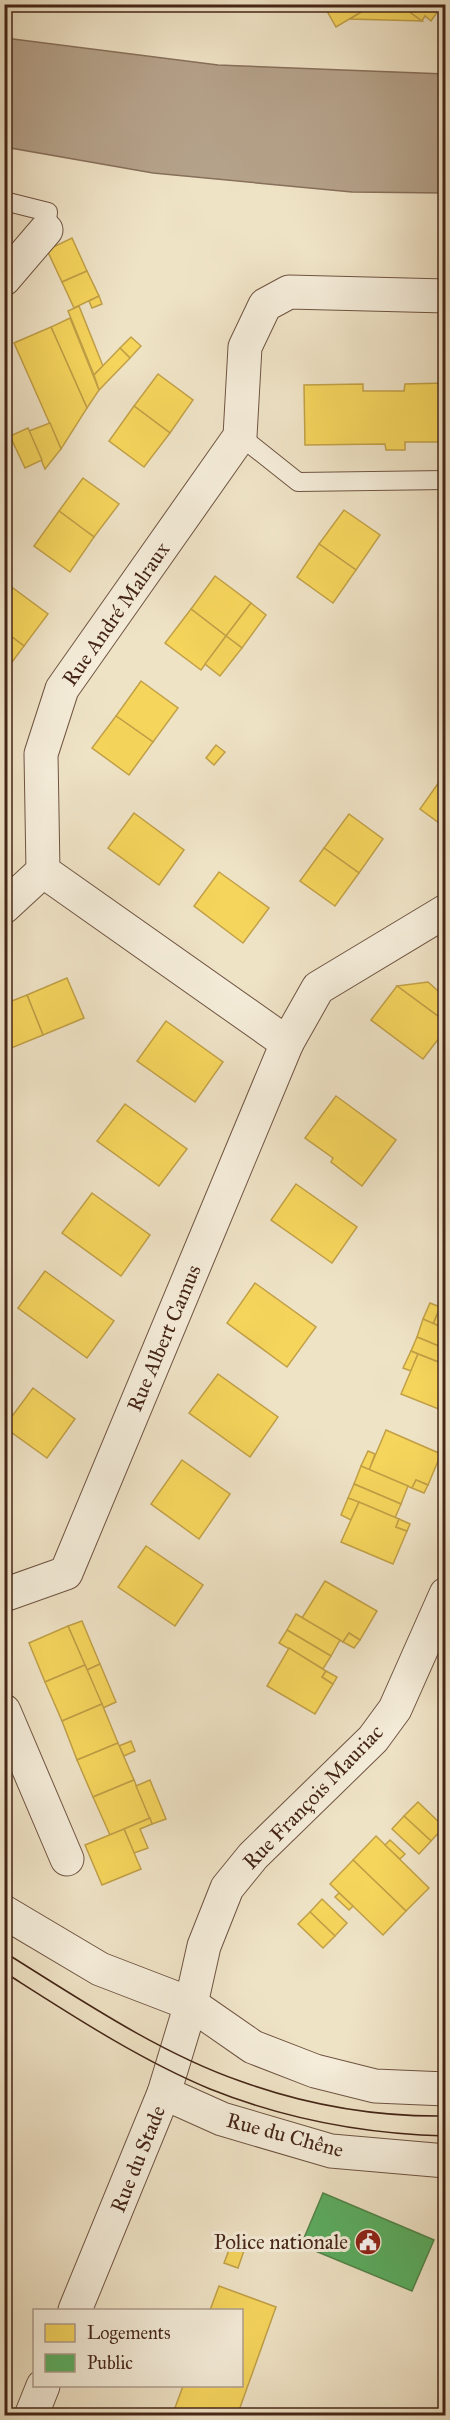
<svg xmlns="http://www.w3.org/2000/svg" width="450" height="2420" viewBox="0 0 450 2420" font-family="'IM FELL Great Primer',serif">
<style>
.water{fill:#b5a28a;stroke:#88705c;stroke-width:1.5}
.homes{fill:#f6d55c;stroke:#c1a047;stroke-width:1.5}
.public{fill:#5aae61;stroke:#53854a;stroke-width:1.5}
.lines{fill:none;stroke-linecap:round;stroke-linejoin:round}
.service-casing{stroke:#6f5442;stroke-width:20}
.minor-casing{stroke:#6f5442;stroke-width:35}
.service{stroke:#f5edda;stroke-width:18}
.minor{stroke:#f5edda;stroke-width:33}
.tram{stroke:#442516;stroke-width:1.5}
.labels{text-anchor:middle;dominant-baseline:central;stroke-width:6;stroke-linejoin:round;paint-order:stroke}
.street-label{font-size:21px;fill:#442516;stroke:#f5edda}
.poi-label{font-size:21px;fill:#442516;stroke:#f5edda;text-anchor:end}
</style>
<rect width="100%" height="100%" fill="#efe3c6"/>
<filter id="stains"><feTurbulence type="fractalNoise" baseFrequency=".00333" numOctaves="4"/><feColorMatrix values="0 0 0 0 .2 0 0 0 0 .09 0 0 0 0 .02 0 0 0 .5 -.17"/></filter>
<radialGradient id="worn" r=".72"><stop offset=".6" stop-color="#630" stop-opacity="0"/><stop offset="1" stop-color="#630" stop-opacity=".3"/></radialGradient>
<!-- water -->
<polygon class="water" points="5,38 218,65 445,74 445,193 352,192 153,173 5,147"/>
<!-- homes -->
<g class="homes">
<polygon points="323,4 360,4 363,11 336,27"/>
<polygon points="360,4 399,4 422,21 350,19 363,11"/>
<polygon points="399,4 443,4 431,21 425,16 422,21"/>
<polygon points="72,238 87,271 62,282 47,250"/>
<polygon points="87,271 99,296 74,308 62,282"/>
<polygon points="99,296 102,304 92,308 89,301"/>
<polygon points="79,306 103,366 94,375 68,311"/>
<polygon points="70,318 99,390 87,408 51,327"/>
<polygon points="51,327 87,408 61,449 14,343"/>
<polygon points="131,337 141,346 130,358 120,348"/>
<polygon points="120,348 130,358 99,390 94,375"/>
<polygon points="158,374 193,400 170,433 134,406"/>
<polygon points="446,383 446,435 441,435 441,442 405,442 405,450 386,450 385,444 305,445 304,385 363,384 363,391 404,391 405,384"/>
<polygon points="134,406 170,433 144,467 109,441"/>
<polygon points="50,423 61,449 45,469 29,431"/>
<polygon points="28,428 42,460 25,468 10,436"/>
<polygon points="83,478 119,504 94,537 59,511"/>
<polygon points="344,510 380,535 356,570 319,544"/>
<polygon points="59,511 94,537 70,572 34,546"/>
<polygon points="319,544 356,570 333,603 297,577"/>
<polygon points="215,576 251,603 226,636 191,609"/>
<polygon points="13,588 48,614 24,646 4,631 4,599"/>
<polygon points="251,603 266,615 242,648 226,636"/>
<polygon points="191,609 226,636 201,670 165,643"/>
<polygon points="4,631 24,646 4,673"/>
<polygon points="226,636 242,648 220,676 205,664"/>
<polygon points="141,681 178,708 153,742 116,716"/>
<polygon points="116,716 153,742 129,775 92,748"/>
<polygon points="216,745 225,752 214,765 206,758"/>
<polygon points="444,775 446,776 446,828 420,809"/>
<polygon points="134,813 184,850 159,885 108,848"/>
<polygon points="349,814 383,839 359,873 324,848"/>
<polygon points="324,848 359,873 335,906 300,881"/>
<polygon points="219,872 269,908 243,943 194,906"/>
<polygon points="67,978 84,1018 43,1035 27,995"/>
<polygon points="428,982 446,998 446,1022 397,986"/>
<polygon points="397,986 446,1022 446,1029 423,1059 371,1020"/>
<polygon points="27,995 43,1035 4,1051 4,1004"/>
<polygon points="166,1021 223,1062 195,1102 137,1061"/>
<polygon points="336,1096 396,1140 362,1186 331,1162 333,1158 305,1138"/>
<polygon points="125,1104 187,1149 159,1186 97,1141"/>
<polygon points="296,1184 357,1227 332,1263 271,1220"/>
<polygon points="92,1193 150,1235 121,1276 62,1233"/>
<polygon points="45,1271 114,1321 87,1358 18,1308"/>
<polygon points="255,1283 316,1327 287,1367 227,1323"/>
<polygon points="446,1294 446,1329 433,1324"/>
<polygon points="430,1303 440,1307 433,1324 423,1319"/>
<polygon points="423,1319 446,1329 446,1349 417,1337"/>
<polygon points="417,1337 446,1349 446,1365 411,1351"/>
<polygon points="411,1351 418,1354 411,1371 403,1368"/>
<polygon points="418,1354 446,1365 446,1412 401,1394"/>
<polygon points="218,1374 278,1417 250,1457 189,1413"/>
<polygon points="33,1388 75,1419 47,1458 4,1427"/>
<polygon points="386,1430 441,1454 428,1485 416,1480 412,1488 369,1470"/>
<polygon points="368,1451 375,1454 369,1470 361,1466"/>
<polygon points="182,1460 230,1494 199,1539 151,1504"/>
<polygon points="361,1466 408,1486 401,1504 354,1484"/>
<polygon points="416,1480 428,1485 424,1493 412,1488"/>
<polygon points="354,1484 401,1504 395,1518 348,1498"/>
<polygon points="348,1498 359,1502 351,1520 341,1515"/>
<polygon points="359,1502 399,1519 396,1527 407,1531 393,1564 341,1542"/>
<polygon points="399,1519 410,1524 407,1531 396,1527"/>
<polygon points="146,1546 203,1585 175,1626 118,1587"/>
<polygon points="325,1581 377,1611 360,1640 349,1633 343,1642 302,1618"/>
<polygon points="296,1614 340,1640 331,1656 287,1630"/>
<polygon points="82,1621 100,1664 87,1670 68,1626"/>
<polygon points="68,1626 85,1665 45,1682 29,1643"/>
<polygon points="287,1630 331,1656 323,1669 279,1643"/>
<polygon points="349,1633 360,1640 354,1648 343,1642"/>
<polygon points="289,1648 326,1671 322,1677 333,1684 315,1714 267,1686"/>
<polygon points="100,1664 116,1702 103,1708 87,1670"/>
<polygon points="85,1665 102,1704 62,1721 45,1682"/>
<polygon points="326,1671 337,1677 333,1684 322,1677"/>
<polygon points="102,1704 118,1743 77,1760 62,1721"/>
<polygon points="131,1741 135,1751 124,1756 119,1746"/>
<polygon points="118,1743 134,1780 93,1797 77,1760"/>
<polygon points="134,1780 150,1818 110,1835 93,1797"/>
<polygon points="150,1780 166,1819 152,1824 136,1786"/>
<polygon points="418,1802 444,1827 431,1841 404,1816"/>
<polygon points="404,1816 431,1841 419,1854 392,1829"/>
<polygon points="150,1818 152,1824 140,1829 148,1848 134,1853 124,1829"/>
<polygon points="124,1829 141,1869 102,1885 85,1845"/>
<polygon points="376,1836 429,1888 406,1911 353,1860"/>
<polygon points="390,1840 405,1854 400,1859 385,1845"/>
<polygon points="353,1860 406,1911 383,1935 330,1884"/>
<polygon points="339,1893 353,1906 349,1910 335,1897"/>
<polygon points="322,1899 347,1923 335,1936 310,1912"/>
<polygon points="310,1912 335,1936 323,1948 298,1924"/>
<polygon points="234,2237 247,2242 238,2268 224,2263"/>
<polygon points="219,2286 276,2307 237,2416 172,2416 183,2386 242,2386 242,2310 210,2310"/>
</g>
<!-- public -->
<polygon class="public" points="323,2193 434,2240 412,2291 301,2245"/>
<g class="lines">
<defs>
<g id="service">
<polyline points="4,201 48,212 46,230"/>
<polyline points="240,436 298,482 446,480"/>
</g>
<g id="minor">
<polyline points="4,279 46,230"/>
<polyline points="446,296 289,292 265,305 245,347 240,436 62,689 41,754 43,871 287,1043 318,988 446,911"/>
<polyline points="4,907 43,871"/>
<polyline points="4,1595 66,1573 287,1043"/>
<polyline points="4,1711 67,1859"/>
<polyline points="4,1912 100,1969 191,2004 253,2047 315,2071 375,2086 446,2089"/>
<polyline points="164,2093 222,2119 331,2151 446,2161"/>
<polyline points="75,2310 164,2093 191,2004 204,1946 227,1888 253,1856 373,1739 395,1709 446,1594"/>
<polyline points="31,2416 43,2386"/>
</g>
</defs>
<!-- service casing -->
<use href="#service" class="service-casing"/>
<!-- minor casing -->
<use href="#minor" class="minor-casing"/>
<!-- service -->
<use href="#service" class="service"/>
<!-- minor -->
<use href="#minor" class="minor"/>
<!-- tram -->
<g class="tram">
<path d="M 4,1952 C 78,1998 159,2053 240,2081 C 306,2105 375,2117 446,2116"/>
<path d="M 4,1972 C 70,2014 138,2059 210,2089 C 285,2119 365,2134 446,2136"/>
</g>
</g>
<!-- icons -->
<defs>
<symbol id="civic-disc" viewBox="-11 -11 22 22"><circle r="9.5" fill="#8f2418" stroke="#f5edda"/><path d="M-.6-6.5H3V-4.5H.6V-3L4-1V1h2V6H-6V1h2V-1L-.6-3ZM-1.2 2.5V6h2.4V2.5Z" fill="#fff"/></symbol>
</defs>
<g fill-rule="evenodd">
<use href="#civic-disc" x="353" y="2227" width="30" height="30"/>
</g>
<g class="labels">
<!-- street labels -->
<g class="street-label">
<text transform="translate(116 614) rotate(-55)">Rue André Malraux</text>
<text transform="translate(164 1338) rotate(-67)">Rue Albert Camus</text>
<text transform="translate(313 1797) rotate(-46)">Rue François Mauriac</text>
<text transform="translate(285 2135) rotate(15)">Rue du Chêne</text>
<text transform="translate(138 2159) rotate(-68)">Rue du Stade</text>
</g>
<!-- poi labels -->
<g class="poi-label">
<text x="348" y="2242">Police nationale</text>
</g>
</g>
<!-- margin -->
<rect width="450" height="2420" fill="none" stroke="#efe3c6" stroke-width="24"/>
<rect x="6" y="6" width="438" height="2408" fill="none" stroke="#442516" stroke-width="3"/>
<rect x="12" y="12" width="426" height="2396" fill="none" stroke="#442516" stroke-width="1.5"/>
<!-- legend -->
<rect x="33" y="2309" width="210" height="78" fill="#f5edda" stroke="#ae9d8c" stroke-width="1.5"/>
<rect x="45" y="2324" width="30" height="18" fill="#f6d55c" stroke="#ae9d8c" stroke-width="1.5"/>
<text x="87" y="2339" font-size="18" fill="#442516">Logements</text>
<rect x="45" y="2354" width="30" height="18" fill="#5aae61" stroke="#ae9d8c" stroke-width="1.5"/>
<text x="87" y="2369" font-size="18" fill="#442516">Public</text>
<rect width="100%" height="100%" filter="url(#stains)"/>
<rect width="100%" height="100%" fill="url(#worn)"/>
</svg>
